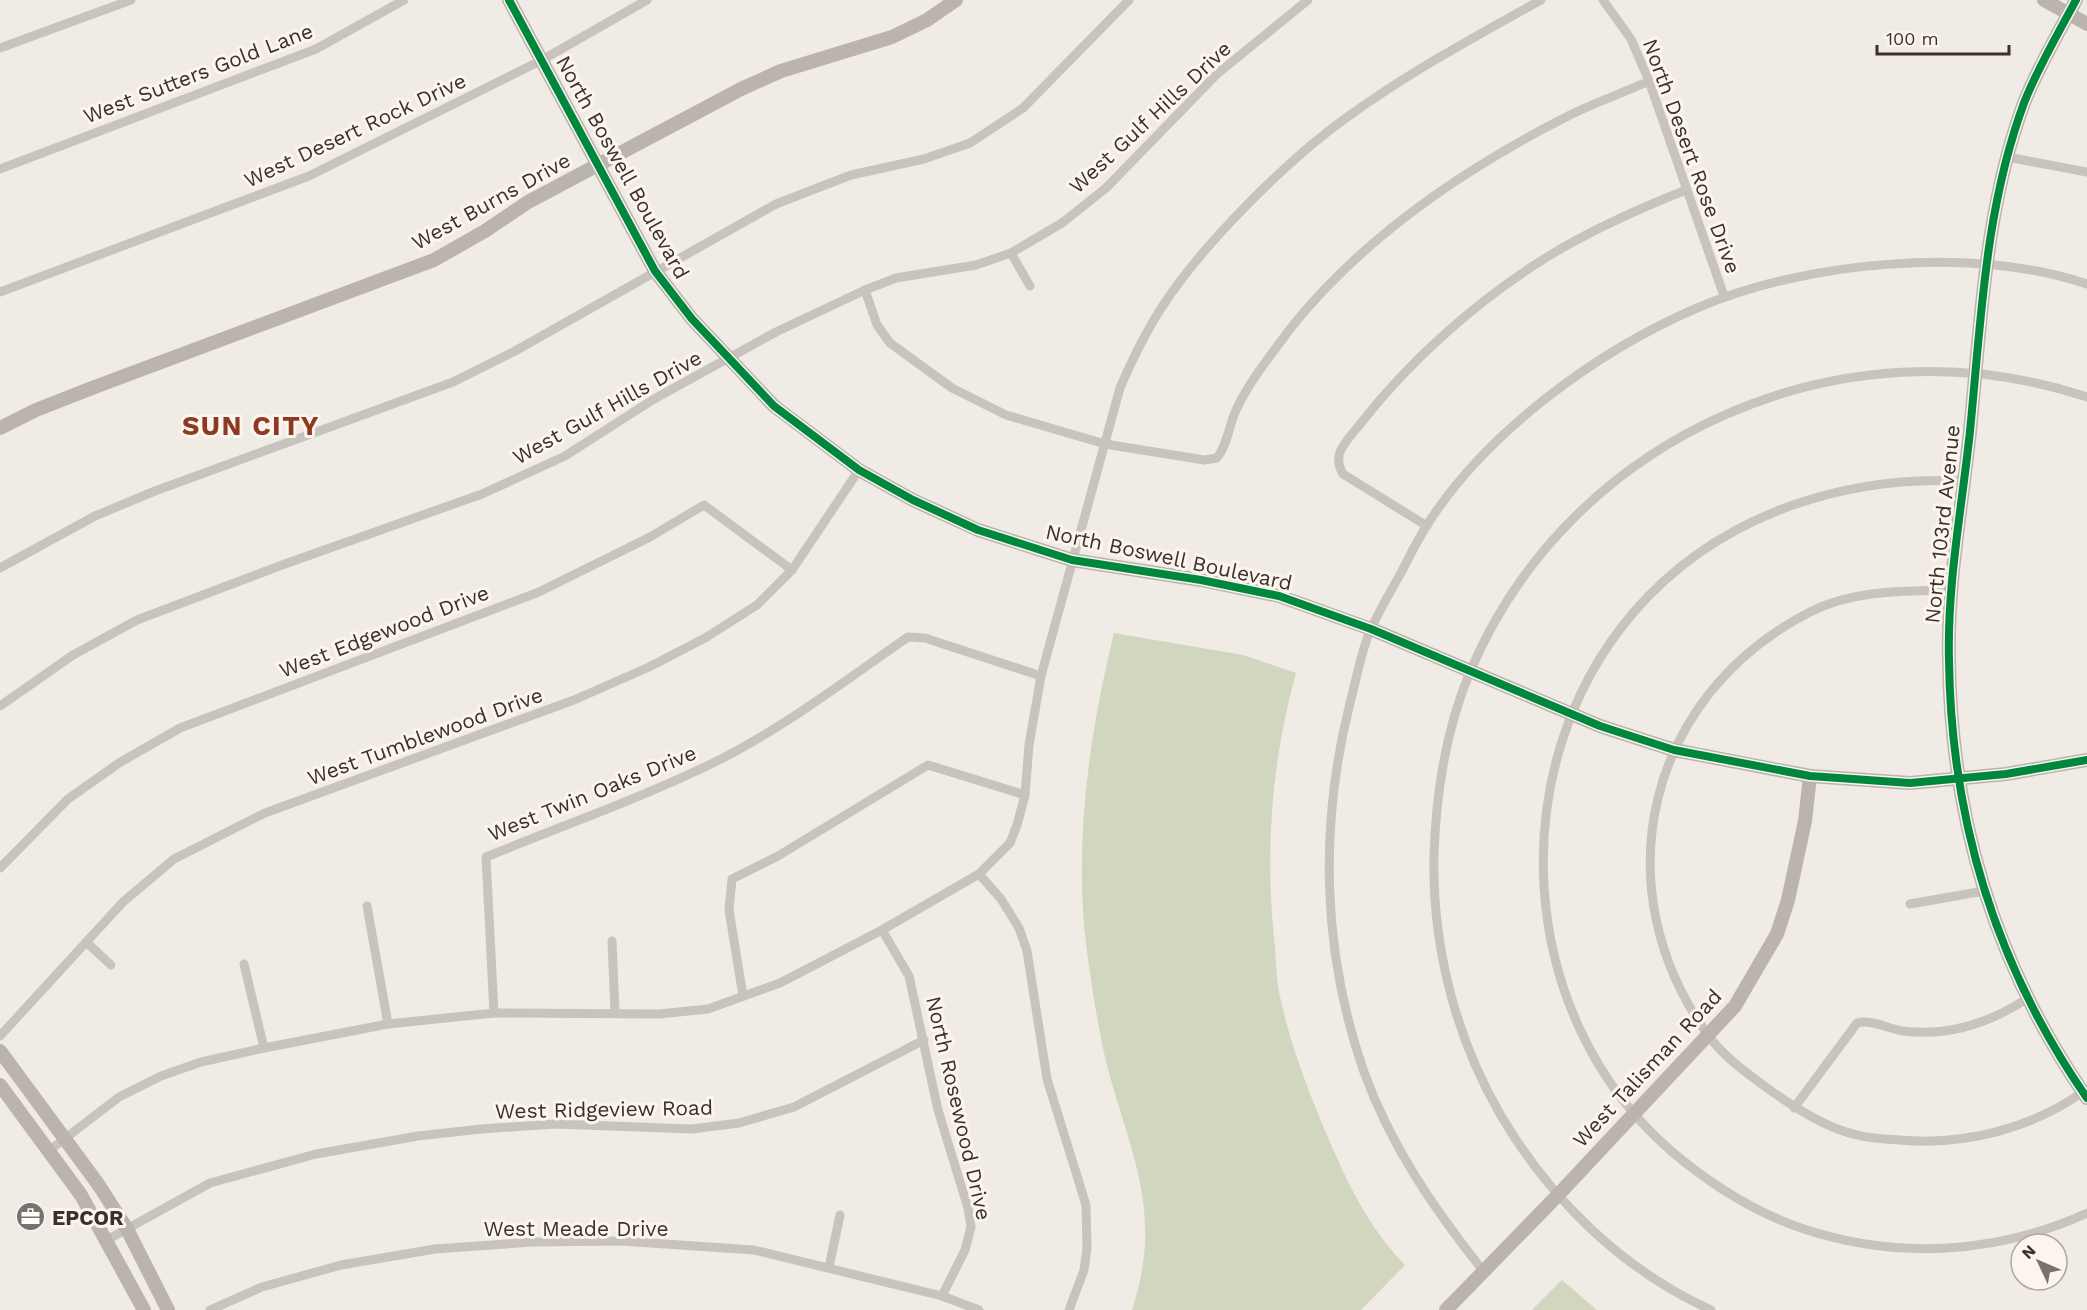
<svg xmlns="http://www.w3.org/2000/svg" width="2087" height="1310" viewBox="0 0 2087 1310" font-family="'Work Sans',sans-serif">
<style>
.green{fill:#d1d6bf}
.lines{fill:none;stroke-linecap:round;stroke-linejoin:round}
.street{stroke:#c9c3be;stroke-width:9}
.secondary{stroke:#bab3ae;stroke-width:14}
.cycleway-casing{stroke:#fbf5ee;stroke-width:11}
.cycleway{stroke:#00873e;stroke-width:8}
.labels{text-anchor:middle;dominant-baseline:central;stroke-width:6;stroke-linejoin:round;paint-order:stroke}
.street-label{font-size:21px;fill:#3b302b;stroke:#fbf5ee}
.poi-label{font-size:21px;font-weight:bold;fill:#3b302b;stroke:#fbf5ee;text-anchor:start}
.district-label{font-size:27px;font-weight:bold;letter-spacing:1.5px;fill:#8c3b22;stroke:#fbf5ee}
</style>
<rect width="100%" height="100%" fill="#f0ebe5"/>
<!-- green -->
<g class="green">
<path d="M 1114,633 L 1243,655 L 1296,673 C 1272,759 1265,848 1274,938 C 1276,955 1276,974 1279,992 C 1289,1041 1307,1088 1326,1133 C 1347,1182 1368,1227 1405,1265 L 1361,1310 L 1132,1310 C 1162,1219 1135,1163 1110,1077 C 1099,1036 1093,994 1087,952 C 1073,845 1089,736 1114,633 Z"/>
<polygon points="1562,1280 1597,1310 1532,1310"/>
</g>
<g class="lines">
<!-- street -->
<g class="street">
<polyline points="1603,0 1631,39 1649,81 1724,296"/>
<polyline points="0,48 131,0"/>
<polyline points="2007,157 2087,172"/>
<polyline points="0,169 316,49 404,0"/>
<polyline points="1011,253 1030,286"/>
<path d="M 865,290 L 877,325 L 890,343 L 952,388 L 1006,415 L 1105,444 L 1204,460 L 1217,458 C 1228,444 1229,424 1237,408 C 1251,379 1271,355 1290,329 C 1362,238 1467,167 1570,115 C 1596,102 1623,93 1649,81"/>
<polyline points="0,292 309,176 542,60 647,0"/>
<path d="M 1964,481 C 1840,475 1715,517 1633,613 C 1500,769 1517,1016 1670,1150 C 1711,1185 1753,1212 1804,1229 C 1898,1260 1997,1254 2087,1213"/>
<path d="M 1427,526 L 1343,474 C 1339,467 1337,460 1340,452 C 1344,442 1354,432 1361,423 C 1411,359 1478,300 1547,257 C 1591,230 1638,209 1686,190"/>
<polyline points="0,568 95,516 155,491 453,382 515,351 776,204 851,175 924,159 970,143 1023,108 1129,0"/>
<path d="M 1951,590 C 1904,591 1853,590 1810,612 C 1647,695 1601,887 1708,1035 C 1722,1055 1744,1071 1763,1085 C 1790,1105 1825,1128 1857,1135 C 1871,1139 1886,1139 1900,1140 C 1965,1146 2034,1128 2087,1089"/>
<polyline points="0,706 73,655 137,620 282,565 482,494 565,456 654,399 776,332 865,290 896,278 976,265 1011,253 1062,223 1106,188 1217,74 1308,0"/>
<polyline points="0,868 68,799 119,763 180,728 539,592 650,537 704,505 792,570"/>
<polyline points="979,874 1001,899 1019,928 1027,951 1047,1079 1086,1205 1087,1248 1084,1270 1069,1310"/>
<polyline points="1910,904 1984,891"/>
<polyline points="367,906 388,1024"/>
<polyline points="882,930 909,976 938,1110 968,1208 971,1227 965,1250 942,1296"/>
<polyline points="612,941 615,1012"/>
<polyline points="86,942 111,965"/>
<polyline points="244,964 264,1048"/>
<polyline points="743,996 729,910 732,879 778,856 928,765 1025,795"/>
<path d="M 494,1013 L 486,857 C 564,825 642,798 717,761 C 785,727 846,680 908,637 L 925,638 L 1041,676"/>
<polyline points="0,1036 123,902 174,859 265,813 574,700 649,667 705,638 757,605 792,570 859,470"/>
<path d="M 1794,1108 L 1857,1023 C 1871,1019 1889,1029 1903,1031 C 1949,1037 1990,1023 2028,998"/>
<path d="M 50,1150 L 119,1097 L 161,1076 L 201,1062 L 264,1048 L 388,1024 L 494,1013 L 659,1014 L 708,1009 L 780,983 L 882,930 L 979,874 L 1010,843 L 1017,825 L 1025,795 L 1029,745 L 1041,676 L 1120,388 C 1132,360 1145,333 1162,307 C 1202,245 1286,161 1346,118 C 1408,73 1474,37 1541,0"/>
<polyline points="107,1240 210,1183 316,1154 418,1136 481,1129 555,1124 692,1129 739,1123 794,1107 924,1040"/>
<polyline points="829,1267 840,1215"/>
<path d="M 1484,1272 C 1435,1210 1391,1147 1364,1072 C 1322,952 1319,826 1350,703 C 1356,681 1360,657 1368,636 C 1377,614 1389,594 1401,573 C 1409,557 1417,541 1427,525 C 1486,432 1597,351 1697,308 C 1807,261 1972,246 2087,284"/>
<polyline points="210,1310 262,1287 341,1265 435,1249 533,1242 621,1241 754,1250 942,1296 979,1310"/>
<path d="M 1711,1310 C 1621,1269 1549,1198 1500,1114 C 1455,1036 1432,945 1434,855 C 1436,794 1446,729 1470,672 C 1570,434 1844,316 2087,397"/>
</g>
<!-- secondary -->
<g class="secondary">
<polyline points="509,0 655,271 692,319 774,406 859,470 913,500 978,530 1072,560 1201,580 1279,596 1371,629 1600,726 1674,750 1810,776 1910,783 2006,774 2087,760"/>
<polyline points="2044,0 2087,24"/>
<path d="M 2076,0 C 2058,34 2038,67 2024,103 C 1985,208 1981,321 1970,431 C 1962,507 1947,584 1949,660 C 1951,819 1996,967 2087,1098"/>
<polyline points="0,428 36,410 92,388 434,260 485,231 528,202 741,89 781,71 892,37 927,20 956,0"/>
<polyline points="0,1051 98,1184 127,1229 168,1310"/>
<polyline points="0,1085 81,1195 144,1310"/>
<polyline points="1446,1310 1557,1196 1735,1006 1777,934 1788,900 1805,821 1810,776"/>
</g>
<defs>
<g id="cycleway">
<polyline points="509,0 655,271 692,319 774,406 859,470 913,500 978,530 1072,560 1201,580 1279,596 1371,629 1600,726 1674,750 1810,776 1910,783 2006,774 2087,760"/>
<path d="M 2076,0 C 2058,34 2038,67 2024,103 C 1985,208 1981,321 1970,431 C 1962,507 1947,584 1949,660 C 1951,819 1996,967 2087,1098"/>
</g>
</defs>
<!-- cycleway casing -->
<use href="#cycleway" class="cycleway-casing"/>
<!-- cycleway -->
<use href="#cycleway" class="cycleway"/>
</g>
<!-- icons -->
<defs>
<symbol id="office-disc" viewBox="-11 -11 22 22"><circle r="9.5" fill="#7a716c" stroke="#fbf5ee"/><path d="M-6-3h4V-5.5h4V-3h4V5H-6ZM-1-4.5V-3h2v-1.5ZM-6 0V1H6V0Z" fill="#fff"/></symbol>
</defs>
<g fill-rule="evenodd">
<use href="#office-disc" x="14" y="1200" width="33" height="33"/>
</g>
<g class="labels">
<!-- street labels -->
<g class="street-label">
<text transform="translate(198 73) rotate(-21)">West Sutters Gold Lane</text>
<text transform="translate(1150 117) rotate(-43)">West Gulf Hills Drive</text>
<text transform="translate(355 130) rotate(-25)">West Desert Rock Drive</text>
<text transform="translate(1692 156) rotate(70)">North Desert Rose Drive</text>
<text transform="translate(623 167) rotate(61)">North Boswell Boulevard</text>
<text transform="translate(491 201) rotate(-29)">West Burns Drive</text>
<text transform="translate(607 407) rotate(-29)">West Gulf Hills Drive</text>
<text transform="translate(1942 524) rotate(-84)">North 103rd Avenue</text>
<text transform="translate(1169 557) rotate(12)">North Boswell Boulevard</text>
<text transform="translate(384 631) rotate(-21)">West Edgewood Drive</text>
<text transform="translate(425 736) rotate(-20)">West Tumblewood Drive</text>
<text transform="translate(592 793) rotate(-22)">West Twin Oaks Drive</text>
<text transform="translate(1647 1068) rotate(-47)">West Talisman Road</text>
<text transform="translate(959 1108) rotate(77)">North Rosewood Drive</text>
<text transform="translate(604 1109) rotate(-1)">West Ridgeview Road</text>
<text x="576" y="1228">West Meade Drive</text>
</g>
<!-- poi labels -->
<g class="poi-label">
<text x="52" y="1217">EPCOR</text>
</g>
<!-- district labels -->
<g class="district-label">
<text x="251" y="426">SUN CITY</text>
</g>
</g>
<!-- north arrow -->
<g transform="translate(2039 1262) rotate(314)"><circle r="28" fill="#fbf5ee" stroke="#aea6a0" stroke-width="1.5"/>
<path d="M0-4.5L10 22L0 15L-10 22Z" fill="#7a716c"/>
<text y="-9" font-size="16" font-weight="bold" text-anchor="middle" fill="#3b302b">N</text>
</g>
<!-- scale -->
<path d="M1877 45v9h132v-9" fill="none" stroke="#3b302b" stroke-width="3"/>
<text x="1886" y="45" font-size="18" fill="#3b302b" stroke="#fbf5ee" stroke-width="4.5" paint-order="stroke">100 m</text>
</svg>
